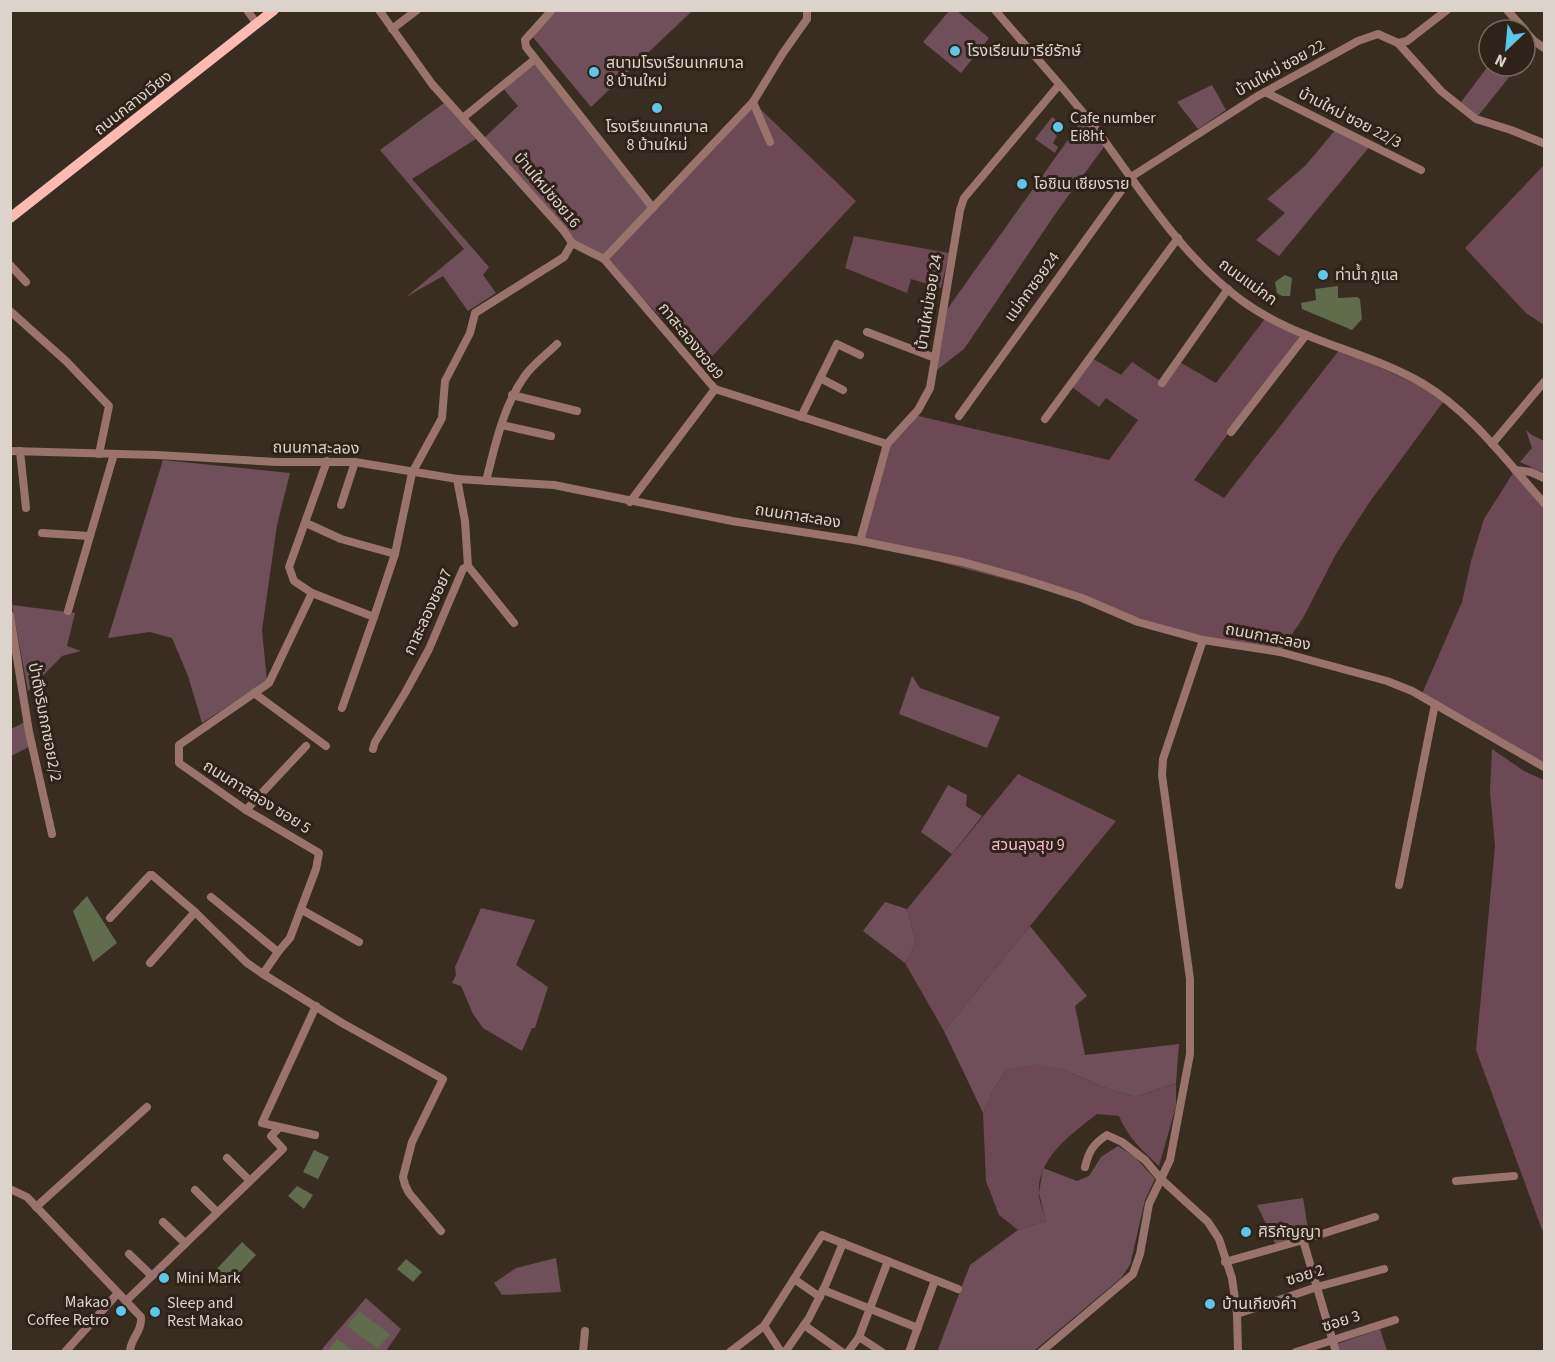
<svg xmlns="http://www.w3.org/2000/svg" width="1555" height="1362" viewBox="0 0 1555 1362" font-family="'Source Sans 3','Noto Sans Thai',sans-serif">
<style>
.green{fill:#6f4f5a}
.forest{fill:#6d4955}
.water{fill:#606c4b}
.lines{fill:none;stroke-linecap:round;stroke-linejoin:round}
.minor{stroke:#9a736d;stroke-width:8}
.major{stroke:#fcbbb1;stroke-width:10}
.poi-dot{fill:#5cc7e7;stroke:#2f2319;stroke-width:2}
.labels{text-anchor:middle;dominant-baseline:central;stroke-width:6;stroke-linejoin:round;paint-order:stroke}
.poi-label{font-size:16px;fill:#dcd3cd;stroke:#2f2319;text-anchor:start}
.street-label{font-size:16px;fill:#dcd3cd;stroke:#2f2319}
.park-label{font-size:16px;fill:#fbb8ce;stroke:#2f2319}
</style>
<rect width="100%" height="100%" fill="#392d22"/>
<!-- green -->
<g class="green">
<polygon points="557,11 692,11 591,107 532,36"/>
<polygon points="949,11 957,11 989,38 961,73 923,42"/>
<polygon points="535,59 653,208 604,259 572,243 483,139 518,106 501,86"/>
<polygon points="1489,65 1518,66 1478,116 1461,102"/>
<polygon points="1212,85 1226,110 1198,129 1177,102"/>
<polygon points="444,103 476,139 412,179 489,267 483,275 496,293 468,311 443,276 406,297 464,249 380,150"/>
<polygon points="1085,116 1106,144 1058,210 964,349 933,373 943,315"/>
<polygon points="1052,117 1056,120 1050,129 1057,136 1053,143 1058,147 1055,153 1035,139"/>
<polygon points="1336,129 1370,146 1279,256 1256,240 1285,213 1267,199 1306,165"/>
<polygon points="1526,430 1532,435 1544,441 1544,473 1520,462 1532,448"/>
<polygon points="163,460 290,473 277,525 262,630 267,681 202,723 188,676 172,638 150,632 108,638"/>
<polygon points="12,605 75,613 67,646 81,651 62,656 28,691"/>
<polygon points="912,676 920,688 1000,717 987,748 899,714"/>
<polygon points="25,722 29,747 11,756 11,729"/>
<polygon points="948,785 967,795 966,806 982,816 952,854 921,832"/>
<polygon points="885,902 907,909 916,943 905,963 863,931"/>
<polygon points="481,908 535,920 516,965 548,987 535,1028 532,1028 522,1051 483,1028 473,1014 461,986 452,983 456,975 455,967"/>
<polygon points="1030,926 1087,996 1075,1006 1085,1055 1179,1044 1176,1083 1135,1097 1103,1087 1065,1070 1036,1065 1006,1070 995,1087 983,1113 944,1031"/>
<polygon points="1118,1146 1135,1157 1155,1179 1145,1200 1130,1265 1121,1278 1034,1351 937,1352 970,1265 1018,1230 1046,1221 1039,1193 1043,1168 1077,1181 1089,1176 1101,1157"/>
<polygon points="1303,1198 1309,1235 1276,1245 1257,1205"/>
<polygon points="556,1258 561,1292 502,1295 494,1283 516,1268"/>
<polygon points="366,1298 401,1329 386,1351 325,1352 322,1349"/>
<polygon points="1380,1329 1387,1351 1340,1351 1337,1344"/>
</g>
<!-- forest -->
<g class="forest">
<polygon points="753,102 856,201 706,363 604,259"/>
<polygon points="1544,165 1544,325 1526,313 1465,248"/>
<polygon points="854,236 949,253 941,288 911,279 907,293 845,268"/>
<polygon points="1267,316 1302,333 1194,480 1224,498 1340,349 1446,398 1369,503 1336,554 1303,618 1280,652 1203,640 1089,601 860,541 887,444 914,415 1109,460 1138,420 1106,398 1099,407 1072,387 1090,357 1121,375 1132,362 1162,382 1178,361 1216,383"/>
<polygon points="1515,470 1544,503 1544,767 1421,696 1462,602 1471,561 1484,519"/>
<polygon points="1492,749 1524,771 1544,780 1544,1235 1476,1050 1495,846 1490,791"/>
<polygon points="1018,774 1116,821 944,1031 905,963 916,943 907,909"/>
<path d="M 1036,1064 L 1065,1070 L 1103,1087 L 1135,1097 L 1176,1083 L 1176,1106 L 1159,1166 C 1142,1150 1128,1138 1119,1116 L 1097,1114 C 1073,1133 1036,1158 1039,1194 C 1039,1202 1044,1212 1046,1221 L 1018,1230 L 999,1215 L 986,1181 L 983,1113 L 995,1087 L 1006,1070 Z"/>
</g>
<!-- water -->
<g class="water">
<polygon points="1285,275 1292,278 1290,296 1282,296 1277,293 1275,282"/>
<polygon points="1338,286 1338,298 1357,297 1360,299 1362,319 1352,330 1302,309 1301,303 1316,300 1315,289"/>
<polygon points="87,896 117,943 93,962 73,911"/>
<polygon points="314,1150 329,1157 318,1179 303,1172"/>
<polygon points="297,1186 313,1195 304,1209 288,1196"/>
<polygon points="242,1242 256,1255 226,1287 212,1274"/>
<polygon points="406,1259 422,1272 413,1282 397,1269"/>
<polygon points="359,1311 390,1334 378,1349 347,1326"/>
<polygon points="337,1339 353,1351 332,1351 329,1349"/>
</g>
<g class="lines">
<!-- minor -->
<g class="minor">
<polyline points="247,10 257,24"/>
<polyline points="379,10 432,84 564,231 572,243 564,257 475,313 470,333 445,381 442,418 412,473 395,554 374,617 312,593 269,683 179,745 179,763 246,810 319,853 316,869 290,938 278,952 263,974 342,1023 443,1079 412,1142 403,1177 405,1185 409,1193 441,1231"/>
<polyline points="552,10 525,40 526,47 653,208"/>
<path d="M 995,10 C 1027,48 1062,85 1092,124 C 1138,185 1179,254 1241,300 C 1295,340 1364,350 1422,383 C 1471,412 1506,461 1544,503"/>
<polyline points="1507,10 1525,30"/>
<polyline points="392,29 417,10"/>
<polyline points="1525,31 1533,40 1544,48"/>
<polyline points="1398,43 1441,91 1476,119 1511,130 1543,143"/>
<polyline points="1265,92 1421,170"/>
<polyline points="753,102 770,142"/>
<polyline points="464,117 535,59"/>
<polyline points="572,243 604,259 715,389 630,502"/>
<polyline points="604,259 753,102 783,53 807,19 807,10"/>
<polyline points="10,265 26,282"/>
<polyline points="10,311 66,361 109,406 99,454"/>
<polyline points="867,332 935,358"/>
<polyline points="820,378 843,390"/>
<polyline points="1162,383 1228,289"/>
<polyline points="715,389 887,444"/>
<polyline points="512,395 577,411"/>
<polyline points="959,416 1131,177 1256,97 1358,41 1378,34 1398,43 1407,41 1447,10"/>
<polyline points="801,417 837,344 860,355"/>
<polyline points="1045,419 1178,238"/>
<polyline points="502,425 551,436"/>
<polyline points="1231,432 1306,335"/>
<polyline points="1492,444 1544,382"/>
<polyline points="10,451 157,455 276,462 355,462 457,479 554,485 732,521 860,541 963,562 1020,578 1082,598 1138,622 1203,640 1280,652 1387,681 1412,691 1544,767"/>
<polyline points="20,451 26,508"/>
<polyline points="1515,470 1531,472 1544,478"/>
<path d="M 486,481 C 495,446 503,407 524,377 C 533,364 546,355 557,344"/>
<polyline points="341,505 355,462"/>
<polyline points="306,523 341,539 395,554"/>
<polyline points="42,533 89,536"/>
<polyline points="860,541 887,444 918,410 930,388 960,210 964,198 1059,85"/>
<polyline points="468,566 514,623"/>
<polyline points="312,593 294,581 289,567 327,461"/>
<polyline points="68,611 114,454"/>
<polyline points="10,615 29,732 52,834"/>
<polyline points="254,693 326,746"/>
<polyline points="342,708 374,617"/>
<polyline points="373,749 375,742 405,693 429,649 463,569 468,566 465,521 457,479"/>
<polyline points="246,810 306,746"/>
<polyline points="1399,885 1435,704"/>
<polyline points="211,897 278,952"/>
<polyline points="302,910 359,942"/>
<polyline points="110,918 150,875 152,875 195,912 247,963 263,974"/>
<polyline points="150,963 195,912"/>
<polyline points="315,1135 262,1123 316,1006"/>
<polyline points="227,1158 250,1181"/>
<path d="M 1085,1167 C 1089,1151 1093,1144 1107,1135 L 1122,1142 L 1145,1160 L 1161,1179 L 1208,1222 L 1219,1239 L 1232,1278 L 1237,1314 L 1238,1352"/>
<polyline points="1456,1181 1514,1176"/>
<path d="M 10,1189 L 27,1197 L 141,1317 C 142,1333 130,1338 130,1352"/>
<polyline points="195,1190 217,1212"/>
<polyline points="36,1207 147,1107"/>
<polyline points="163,1222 185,1243"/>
<polyline points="1303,1240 1336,1352"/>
<polyline points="129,1254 152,1276"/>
<polyline points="1225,1262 1303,1240 1375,1217"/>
<polyline points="794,1279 820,1297"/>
<polyline points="823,1290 918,1328"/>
<polyline points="126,1301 283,1149 271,1136 277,1130"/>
<polyline points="1237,1314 1317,1287 1384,1269"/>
<polyline points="804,1325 842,1352"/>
<polyline points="764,1326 781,1352"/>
<polyline points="859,1337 882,1352"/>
<polyline points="65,1352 118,1293"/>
<polyline points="583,1352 585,1331"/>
<polyline points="730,1352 764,1326 822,1235 958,1289"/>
<polyline points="785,1352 809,1318 826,1284 843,1243"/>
<polyline points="848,1352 859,1337 888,1261"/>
<polyline points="909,1352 935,1280"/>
<polyline points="1041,1352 1133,1274 1140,1254 1149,1204 1170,1160 1190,1054 1190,979 1162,775 1163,759 1203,640"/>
<polyline points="1296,1352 1395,1320"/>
</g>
<!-- major -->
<polyline class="major" points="10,218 274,10"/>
</g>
<!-- markers -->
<g class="poi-dot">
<circle cx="955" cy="51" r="6"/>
<circle cx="594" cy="72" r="6"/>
<circle cx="657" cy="108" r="6"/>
<circle cx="1058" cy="127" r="6"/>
<circle cx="1022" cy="184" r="6"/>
<circle cx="1323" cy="275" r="6"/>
<circle cx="1246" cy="1232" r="6"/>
<circle cx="164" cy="1278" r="6"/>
<circle cx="1210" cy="1304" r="6"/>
<circle cx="121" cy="1311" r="6"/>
<circle cx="155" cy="1312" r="6"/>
</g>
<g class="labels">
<!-- poi labels -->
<g class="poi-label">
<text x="967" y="51">โรงเรียนมารีย์รักษ์</text>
<text x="606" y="63">สนามโรงเรียนเทศบาล<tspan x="606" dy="18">8 บ้านใหม่</tspan></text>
<text x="1070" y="118">Cafe number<tspan x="1070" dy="18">Ei8ht</tspan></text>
<text x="657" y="127" text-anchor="middle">โรงเรียนเทศบาล<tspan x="657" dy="18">8 บ้านใหม่</tspan></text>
<text x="1034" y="184">โอชิเน เชียงราย</text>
<text x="1335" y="275">ท่าน้ำ ภูแล</text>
<text x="1258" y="1232">ศิริกัญญา</text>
<text x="176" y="1278">Mini Mark</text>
<text x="109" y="1302" text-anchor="end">Makao<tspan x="109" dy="18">Coffee Retro</tspan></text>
<text x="167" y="1303">Sleep and<tspan x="167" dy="18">Rest Makao</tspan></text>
<text x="1222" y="1304">บ้านเกียงคำ</text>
</g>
<!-- street labels -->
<g class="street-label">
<text transform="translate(1280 68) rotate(-29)">บ้านใหม่ ซอย 22</text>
<text transform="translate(133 103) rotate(-38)">ถนนกลางเวียง</text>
<text transform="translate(1350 118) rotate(27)">บ้านใหม่ ซอย 22/3</text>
<text transform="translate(547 190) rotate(50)">บ้านใหม่ซอย16</text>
<text transform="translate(1248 282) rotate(36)">ถนนแม่กก</text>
<text transform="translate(1032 287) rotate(-54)">แม่กกซอย24</text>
<text transform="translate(929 302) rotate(-81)">บ้านใหม่ซอย 24</text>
<text transform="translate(691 341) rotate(51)">กาสะลองซอย9</text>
<text transform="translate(316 448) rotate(1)">ถนนกาสะลอง</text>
<text transform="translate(798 516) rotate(9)">ถนนกาสะลอง</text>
<text transform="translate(428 612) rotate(-65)">กาสะลองซอย7</text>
<text transform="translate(1268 637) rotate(11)">ถนนกาสะลอง</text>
<text transform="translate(45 722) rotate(79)">ป่าตึงริมกกซอย2/2</text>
<text transform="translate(257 797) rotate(32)">ถนนกาสลอง ซอย 5</text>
<text transform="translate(1305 1275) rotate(-17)">ซอย 2</text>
<text transform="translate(1341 1321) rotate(-18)">ซอย 3</text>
</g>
<!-- park labels -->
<g class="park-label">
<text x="1028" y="845">สวนลุงสุข 9</text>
</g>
</g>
<!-- border -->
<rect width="1555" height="1362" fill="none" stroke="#dcd3cd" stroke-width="24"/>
<!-- north arrow -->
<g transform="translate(1507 48) rotate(206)"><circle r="28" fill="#2f2319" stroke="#746961" stroke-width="1.5"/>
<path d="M0-4.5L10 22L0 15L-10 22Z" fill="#5cc7e7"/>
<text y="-9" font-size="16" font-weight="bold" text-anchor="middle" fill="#dcd3cd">N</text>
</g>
</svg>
